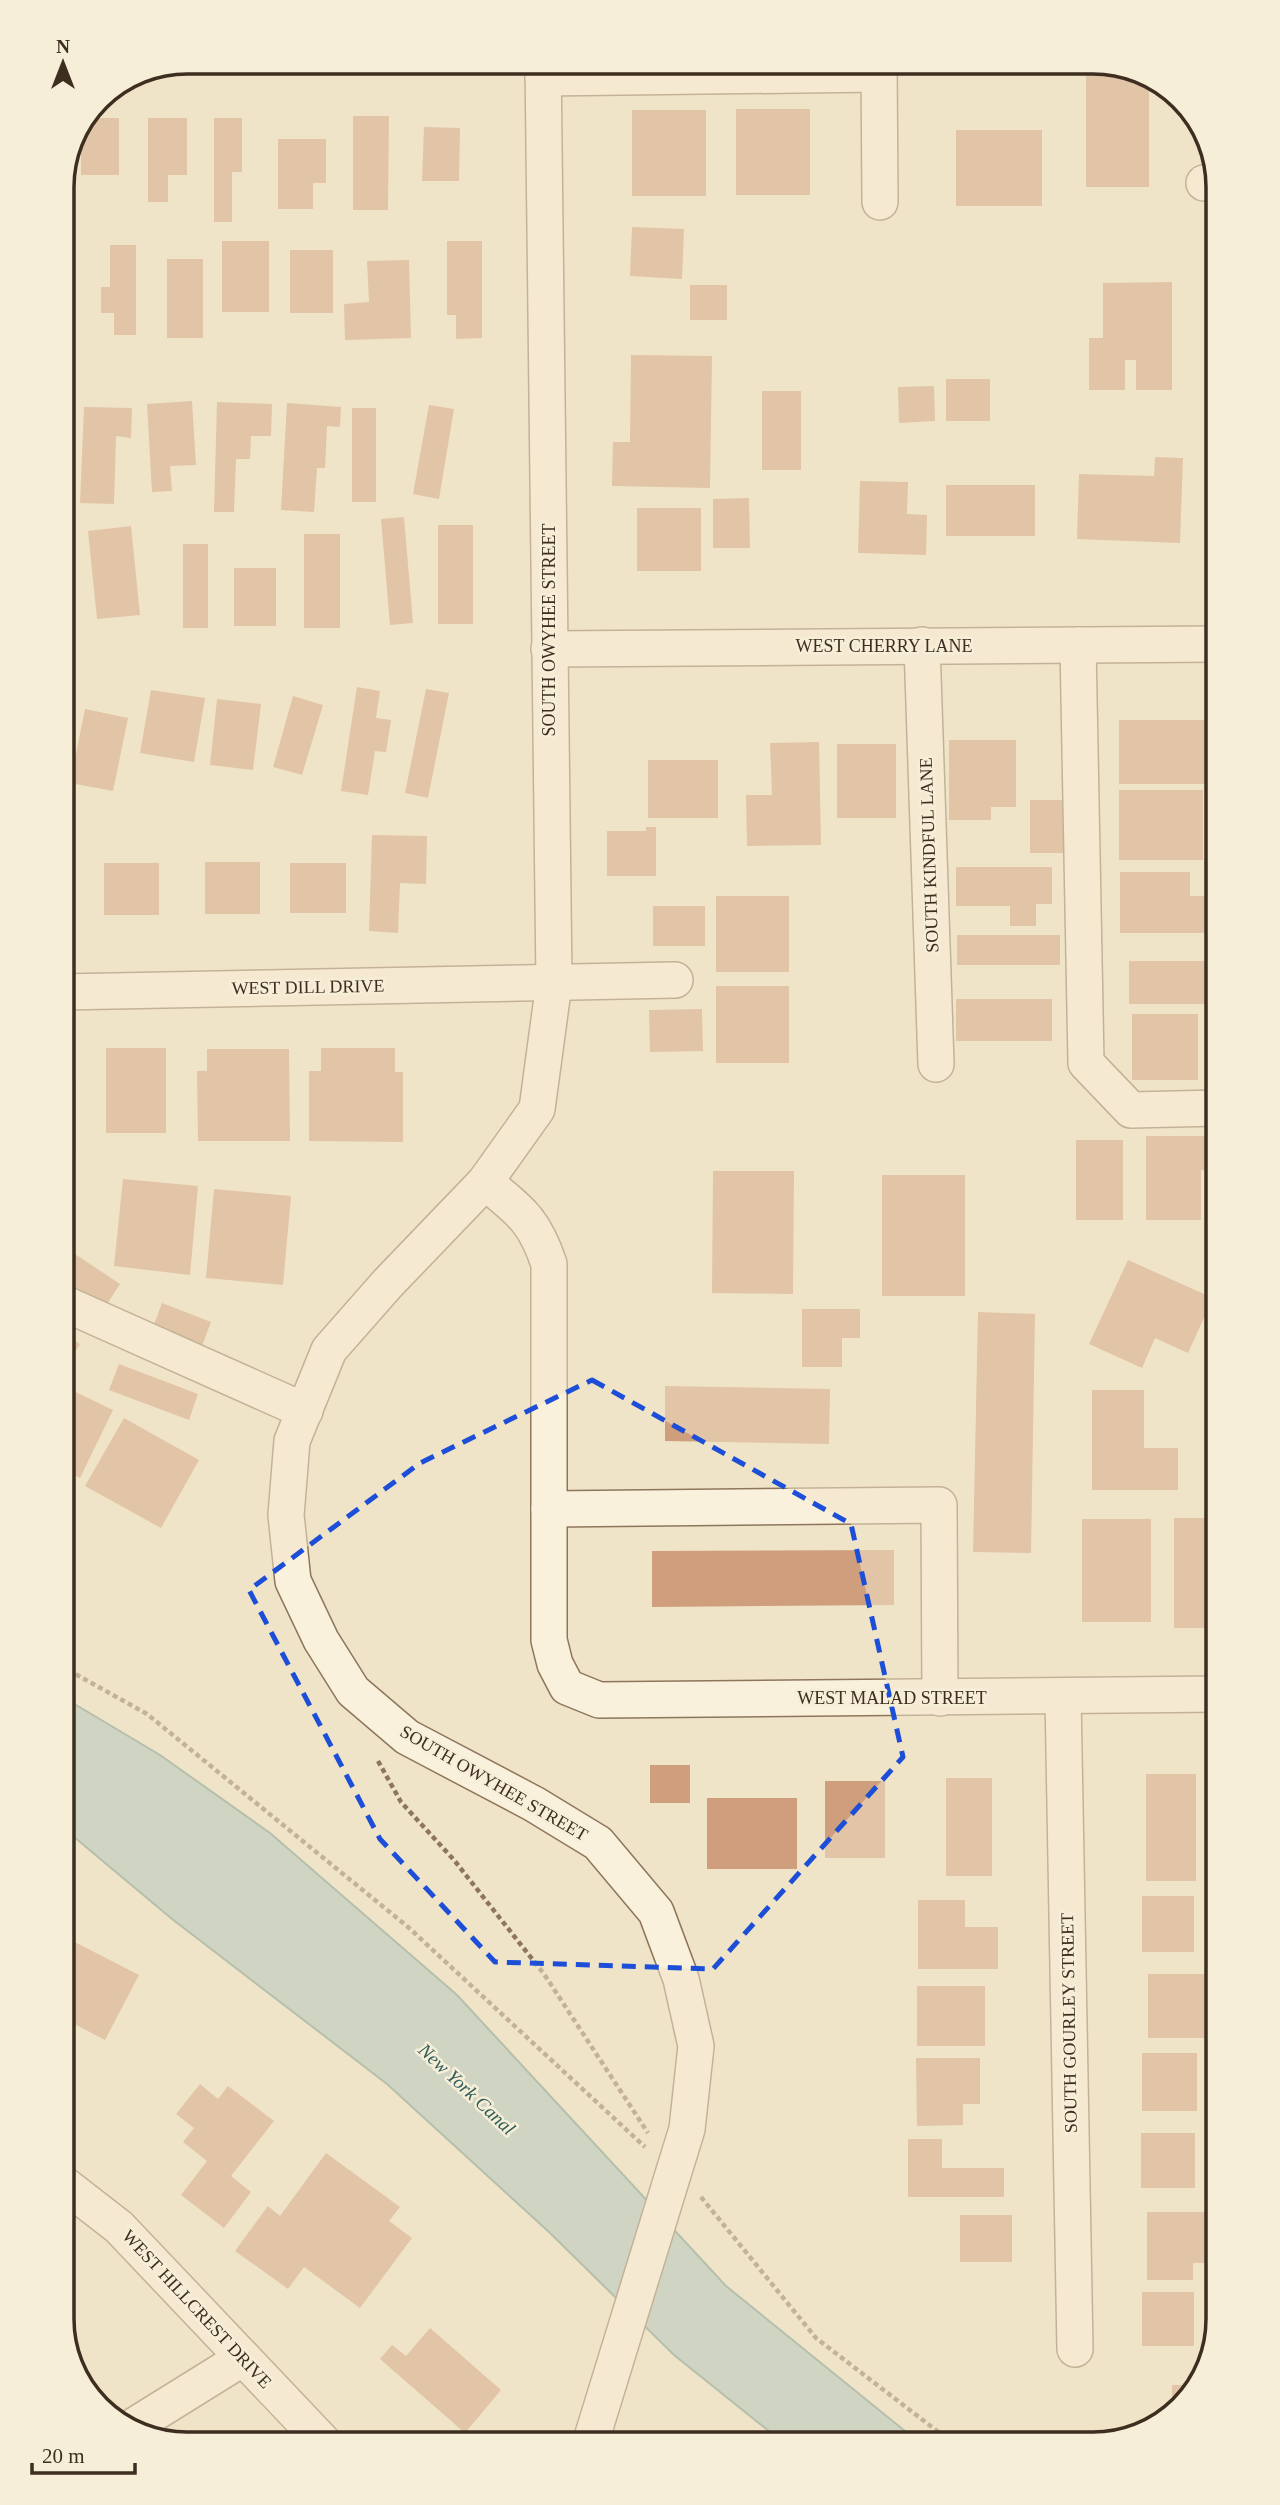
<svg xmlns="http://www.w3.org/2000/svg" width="1280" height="2505" viewBox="0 0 1280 2505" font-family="'Times New Roman',serif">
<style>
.water{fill:#a9c4bc;stroke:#6f938a;stroke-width:2}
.building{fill:#cf9f7d}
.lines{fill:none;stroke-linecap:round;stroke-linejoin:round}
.minor-casing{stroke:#8d765c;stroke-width:38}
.path{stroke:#8d765c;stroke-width:4.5;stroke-dasharray:5 3.5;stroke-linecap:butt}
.minor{stroke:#faf1dc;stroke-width:35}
.marked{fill:none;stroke:#1d4ed8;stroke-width:5;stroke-dasharray:14 9;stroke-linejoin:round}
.labels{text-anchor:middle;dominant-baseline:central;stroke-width:5;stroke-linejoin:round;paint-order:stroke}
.street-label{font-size:18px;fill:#3d2e20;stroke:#f7eed8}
.water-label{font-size:19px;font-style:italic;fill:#2f5d5a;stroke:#f7eed8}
.rim{fill:none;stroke:#3d2e20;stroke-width:3.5}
</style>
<rect width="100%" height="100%" fill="#f0e4c8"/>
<!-- water -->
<polygon class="water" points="61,1696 160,1755 270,1833 457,1995 726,2286 921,2444 785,2444 674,2355 549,2232 387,2084 172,1919 61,1826"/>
<!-- building -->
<g class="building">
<rect x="957" y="62" width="85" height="10"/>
<polygon points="1086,62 1102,62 1149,79 1149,187 1086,187"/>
<polygon points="1172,90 1173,91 1187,110 1172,110"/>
<rect x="736" y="109" width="74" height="86"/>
<rect x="632" y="110" width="74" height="86"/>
<polygon points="353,116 389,116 388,210 353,210"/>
<polygon points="89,118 119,118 119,175 81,175 81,136"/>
<polygon points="148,118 187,118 187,175 168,175 168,202 148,202"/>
<polygon points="214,118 242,118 242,172 232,172 232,222 214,222"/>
<polygon points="424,127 460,128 459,181 422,181"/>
<rect x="956" y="130" width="86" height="76"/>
<polygon points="278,139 326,139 326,183 313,183 313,209 278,209"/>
<polygon points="1202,141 1210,141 1215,168 1202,168"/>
<polygon points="632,227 684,229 682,279 630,276"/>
<rect x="222" y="241" width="47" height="71"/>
<polygon points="447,241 482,241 482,338 456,339 456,315 447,315"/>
<polygon points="110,245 136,245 136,335 114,335 114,313 101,313 101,287 110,287"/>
<rect x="290" y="250" width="43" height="63"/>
<polygon points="61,257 63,257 70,340 61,341"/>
<rect x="167" y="259" width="36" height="79"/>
<polygon points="409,260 411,338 345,340 344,304 369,302 367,261"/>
<polygon points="1172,282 1172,390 1136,390 1136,360 1125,360 1125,390 1089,390 1089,338 1103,338 1103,283"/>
<rect x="690" y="285" width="37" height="35"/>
<polygon points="631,355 712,356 710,488 612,486 613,442 630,442"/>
<rect x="946" y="379" width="44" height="42"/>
<polygon points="934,386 935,421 899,423 898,387"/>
<rect x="762" y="391" width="39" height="79"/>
<polygon points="192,401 196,465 170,466 172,491 152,492 147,404"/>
<polygon points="217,402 272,404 271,436 251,436 250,459 236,459 234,512 214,512"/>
<polygon points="287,403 341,407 340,427 327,426 325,468 317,468 314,512 281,510"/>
<polygon points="429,405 454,409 439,499 413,494"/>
<polygon points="84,407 132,408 131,438 116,436 114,504 80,503"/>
<rect x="352" y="408" width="24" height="94"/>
<polygon points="1155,457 1183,458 1180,543 1077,539 1079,474 1154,476"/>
<polygon points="860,481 908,482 907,514 927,515 926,555 858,553"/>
<rect x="946" y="485" width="89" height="51"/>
<polygon points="749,498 750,548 713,548 713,499"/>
<rect x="637" y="508" width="64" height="63"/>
<polygon points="404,517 413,623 390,625 381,519"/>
<polygon points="61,523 66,523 74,612 61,613"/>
<rect x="438" y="525" width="35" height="99"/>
<polygon points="131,526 140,615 97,619 88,531"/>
<rect x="304" y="534" width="36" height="94"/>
<rect x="183" y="544" width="25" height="84"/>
<rect x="234" y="568" width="42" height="58"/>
<polygon points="357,687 380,691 376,718 391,720 386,752 375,751 368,795 341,791"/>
<polygon points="426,689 449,693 428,798 405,793"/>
<polygon points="151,690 205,698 194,762 140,753"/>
<polygon points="293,696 323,705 302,775 273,767"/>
<polygon points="217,699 261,704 253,770 210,765"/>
<polygon points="85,709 128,718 113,791 70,783"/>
<rect x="1119" y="720" width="92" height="64"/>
<polygon points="949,740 1016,740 1016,807 991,807 991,820 949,820"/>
<polygon points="819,742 821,845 747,846 746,795 772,795 770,743"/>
<rect x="837" y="744" width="59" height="74"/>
<rect x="648" y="760" width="70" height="58"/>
<rect x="1119" y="790" width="84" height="70"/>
<rect x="1030" y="800" width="34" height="53"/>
<polygon points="646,827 656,827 656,876 607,876 607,831 646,831"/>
<polygon points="372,835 427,836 426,884 400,883 398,933 369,931"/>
<rect x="205" y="862" width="55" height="52"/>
<rect x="104" y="863" width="55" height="52"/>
<rect x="290" y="863" width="56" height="50"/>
<polygon points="956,867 1052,867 1052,904 1036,904 1036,926 1010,926 1010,906 956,906"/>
<polygon points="1120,872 1190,872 1190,896 1211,896 1211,933 1120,933"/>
<rect x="716" y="896" width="73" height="76"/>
<rect x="653" y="906" width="52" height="40"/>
<rect x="957" y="935" width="103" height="30"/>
<rect x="1129" y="961" width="86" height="43"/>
<rect x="716" y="986" width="73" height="77"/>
<rect x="956" y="999" width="96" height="42"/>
<polygon points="702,1009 703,1051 650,1052 649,1010"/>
<rect x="1132" y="1014" width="66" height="66"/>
<rect x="106" y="1048" width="60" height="85"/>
<polygon points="321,1048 395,1048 395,1072 403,1072 403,1142 309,1141 309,1071 321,1071"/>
<polygon points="207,1049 289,1049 290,1141 198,1141 197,1071 207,1071"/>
<rect x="61" y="1080" width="15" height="74"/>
<polygon points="1146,1136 1212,1136 1212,1170 1201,1170 1201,1220 1146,1220"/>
<rect x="1076" y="1140" width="47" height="80"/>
<polygon points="713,1171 794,1171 793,1294 712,1293"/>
<rect x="882" y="1175" width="83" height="121"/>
<polygon points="123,1179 198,1186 190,1275 114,1266"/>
<polygon points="214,1189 291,1196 283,1285 206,1278"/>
<polygon points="75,1254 120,1284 105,1307 61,1279 61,1274"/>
<polygon points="1128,1260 1213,1298 1188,1353 1155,1338 1142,1368 1089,1344"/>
<polygon points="162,1303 211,1322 202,1346 153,1327"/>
<polygon points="802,1309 860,1309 860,1338 842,1338 842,1367 802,1367"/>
<polygon points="978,1312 1035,1314 1031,1553 973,1552"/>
<polygon points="61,1332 80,1344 65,1367 61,1364"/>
<polygon points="119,1364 198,1394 189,1420 109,1390"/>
<polygon points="61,1385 113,1410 80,1478 61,1469"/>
<polygon points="665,1386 830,1389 829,1444 665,1441"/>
<polygon points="1092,1390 1144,1390 1144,1448 1178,1448 1178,1490 1092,1490"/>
<polygon points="124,1418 199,1460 161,1528 85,1486"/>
<rect x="1174" y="1518" width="45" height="110"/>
<rect x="1082" y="1519" width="69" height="103"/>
<polygon points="894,1550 894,1605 652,1607 652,1551"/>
<rect x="650" y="1765" width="40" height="38"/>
<rect x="1146" y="1774" width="50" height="107"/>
<rect x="946" y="1778" width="46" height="98"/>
<rect x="825" y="1781" width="60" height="77"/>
<rect x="707" y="1798" width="90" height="71"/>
<rect x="1142" y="1896" width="52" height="56"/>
<polygon points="918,1900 965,1900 965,1927 998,1927 998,1969 918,1969"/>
<polygon points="61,1935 139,1975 105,2040 61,2017"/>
<rect x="1148" y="1974" width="57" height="64"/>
<rect x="917" y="1986" width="68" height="60"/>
<rect x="1142" y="2053" width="55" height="58"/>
<polygon points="916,2058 980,2058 980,2104 963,2104 963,2125 917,2126"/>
<polygon points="200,2084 218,2099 228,2086 274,2121 231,2176 251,2192 224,2228 181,2195 207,2161 183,2142 194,2128 176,2114"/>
<rect x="1141" y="2133" width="54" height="55"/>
<polygon points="908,2139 942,2139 942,2168 1004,2168 1004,2197 908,2197"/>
<polygon points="326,2153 400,2207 389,2221 412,2238 360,2308 304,2267 288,2289 235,2251 268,2206 280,2216"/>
<polygon points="1147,2212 1216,2212 1216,2263 1193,2263 1193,2280 1147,2280"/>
<rect x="960" y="2215" width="52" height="47"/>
<rect x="1142" y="2292" width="52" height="54"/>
<polygon points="430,2328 501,2390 465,2433 380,2359 392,2345 406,2356"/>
<polygon points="1172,2385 1198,2385 1197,2388 1172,2409"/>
</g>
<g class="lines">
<defs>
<g id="minor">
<polyline points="543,61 554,983 537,1109 485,1182 388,1283 329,1350 292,1441 286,1515 293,1581 321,1640 353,1691 407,1737 534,1804 598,1843 656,1912 681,1979 696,2046 687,2129 590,2444"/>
<polyline points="879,61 880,202"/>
<polyline points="543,78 879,74"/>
<polyline points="1204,183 1218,183"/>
<polyline points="922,645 936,1064"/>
<polyline points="1078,645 1086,1063 1131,1110 1219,1108"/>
<polyline points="549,649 1219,644"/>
<polyline points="61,992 675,980"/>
<path d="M 485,1182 C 520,1211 534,1219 549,1264 L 549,1640 L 555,1664 L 567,1687 L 599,1700 L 1219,1694"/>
<polyline points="61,1302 305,1411"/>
<polyline points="549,1509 939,1505 940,1698"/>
<polyline points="1063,1697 1075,2349"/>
<polyline points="61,2182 119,2227 325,2444"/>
<polyline points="132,2427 243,2358"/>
</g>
</defs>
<!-- minor casing -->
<use href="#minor" class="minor-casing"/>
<!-- path -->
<g class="path">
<polyline points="61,1666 147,1714 408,1927 645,2147"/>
<polyline points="378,1761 401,1802 454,1860 544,1974 648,2133"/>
<polyline points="701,2197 816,2338 954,2444"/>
</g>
<!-- minor -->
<use href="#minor" class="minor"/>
</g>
<!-- marked area -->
<path d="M0 0H1280V2505H0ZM 592,1380 L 851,1524 L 903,1757 L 713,1969 L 495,1962 L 380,1839 L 249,1590 L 420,1463 Z" fill="#f0e4c8" fill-opacity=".55" fill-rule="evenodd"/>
<path class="marked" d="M 592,1380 L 851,1524 L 903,1757 L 713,1969 L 495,1962 L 380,1839 L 249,1590 L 420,1463 Z"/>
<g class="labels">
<!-- street labels -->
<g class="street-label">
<text transform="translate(549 630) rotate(-90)">SOUTH OWYHEE STREET</text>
<text x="884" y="646">WEST CHERRY LANE</text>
<text transform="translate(929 855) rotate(-92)">SOUTH KINDFUL LANE</text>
<text transform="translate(308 987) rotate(-1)">WEST DILL DRIVE</text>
<text x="892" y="1698">WEST MALAD STREET</text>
<text transform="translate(494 1783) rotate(30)">SOUTH OWYHEE STREET</text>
<text transform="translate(1069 2023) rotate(-91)">SOUTH GOURLEY STREET</text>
<text transform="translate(197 2309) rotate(47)">WEST HILLCREST DRIVE</text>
</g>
<!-- water labels -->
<g class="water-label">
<text transform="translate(467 2089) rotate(43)">New York Canal</text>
</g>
</g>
<!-- crop -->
<path d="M0 0H1280V2505H0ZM187 74H1093A113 113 0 0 1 1206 187V2319A113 113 0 0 1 1093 2432H187A113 113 0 0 1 74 2319V187A113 113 0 0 1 187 74Z" fill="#f7eed8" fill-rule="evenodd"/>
<path class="rim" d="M187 74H1093A113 113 0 0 1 1206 187V2319A113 113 0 0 1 1093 2432H187A113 113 0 0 1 74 2319V187A113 113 0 0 1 187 74Z"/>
<!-- north arrow -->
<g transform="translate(63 63)" stroke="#f7eed8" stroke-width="5" paint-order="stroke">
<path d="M0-5L12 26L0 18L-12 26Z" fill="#3d2e20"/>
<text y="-10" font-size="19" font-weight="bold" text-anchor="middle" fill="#3d2e20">N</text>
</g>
<!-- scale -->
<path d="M32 2463v10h103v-10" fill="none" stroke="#3d2e20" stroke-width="3.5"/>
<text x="42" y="2463" font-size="21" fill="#3d2e20" stroke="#f7eed8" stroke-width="5" paint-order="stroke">20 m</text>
</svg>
